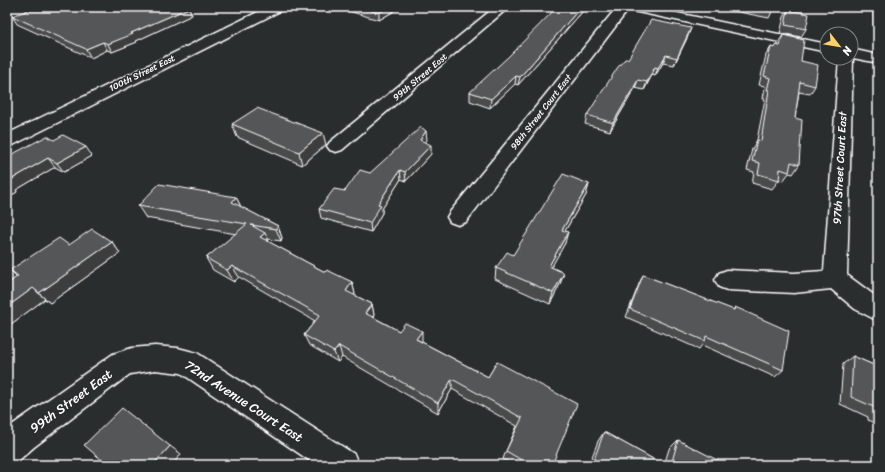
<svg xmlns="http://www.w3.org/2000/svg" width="885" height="472" viewBox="0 0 885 472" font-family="Sriracha,sans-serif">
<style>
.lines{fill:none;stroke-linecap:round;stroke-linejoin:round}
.minor-casing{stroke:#fff;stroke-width:3}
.minor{fill:#2a2d2e;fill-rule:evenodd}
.wall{fill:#494b4c;stroke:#fff}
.shaded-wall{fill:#3c3d3e;stroke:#fff}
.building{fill:#555758;stroke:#fff}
.labels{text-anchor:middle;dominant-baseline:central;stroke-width:3;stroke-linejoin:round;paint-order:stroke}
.far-street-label{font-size:9px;fill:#fff;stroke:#2a2d2e}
.street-label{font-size:11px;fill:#fff;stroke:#2a2d2e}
.near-street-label{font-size:13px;fill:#fff;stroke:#2a2d2e}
</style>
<rect width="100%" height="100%" fill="#2a2d2e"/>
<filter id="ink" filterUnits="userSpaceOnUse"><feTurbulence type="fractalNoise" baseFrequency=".025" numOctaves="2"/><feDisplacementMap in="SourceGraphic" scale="8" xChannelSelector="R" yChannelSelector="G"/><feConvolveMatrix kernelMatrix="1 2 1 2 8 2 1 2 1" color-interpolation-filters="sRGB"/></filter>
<g filter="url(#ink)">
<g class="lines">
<defs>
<g id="minor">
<polygon points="268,7 284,7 282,10 13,145 7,147 7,134"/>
<polygon points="495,7 509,7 342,150 336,152 330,150 327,146 330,142"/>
<polygon points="617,7 648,7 827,44 827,52 628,10 466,222 458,225 450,222 447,217 450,212"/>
<polygon points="851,49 878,55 878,63 853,58 847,275 878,298 878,321 855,309 831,289 794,293 727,290 719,287 715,280 719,273 727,270 794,273 824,271 839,58 851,58"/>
<polygon points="155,346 178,348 197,353 354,454 359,465 316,465 181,373 155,370 130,374 34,447 18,461 7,465 7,430 12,425 113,354 132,348"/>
</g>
</defs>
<!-- minor casing -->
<use href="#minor" class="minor-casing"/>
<!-- minor -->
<use href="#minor" class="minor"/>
</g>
<!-- wall -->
<g class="wall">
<polygon points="335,7 401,7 379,20"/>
<polygon points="714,7 774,7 769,18"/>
<polygon points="873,7 878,7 878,40 874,39"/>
<polygon points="189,8 192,15 136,41 137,42 112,52 107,50 91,58 17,24 12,16 76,10"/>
<polygon points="788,10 806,29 801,37 780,33 784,17"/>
<polygon points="582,12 518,85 515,84 490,108 470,101 470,92"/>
<polygon points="783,35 801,61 815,86 810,94 799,92 795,118 799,165 793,174 789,173 783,181 779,180 772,189 752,183 754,172 747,170 752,149 757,140 765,99 763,99 765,86 759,85 766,55 771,47 774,48 776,45 778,46 778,43"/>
<polygon points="688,36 674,65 663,63 655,76 652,75 644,90 635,88 610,131 585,124 587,115 628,59"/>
<polygon points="232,124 326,145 302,165 237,137"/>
<polygon points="54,140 92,156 64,172 55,167 16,190 17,192 7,198"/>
<polygon points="427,140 425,142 431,154 406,181 401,179 382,209 382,213 371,232 321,218 319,209 370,173"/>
<polygon points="589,184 586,195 565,231 565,243 551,267 564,273 560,284 550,304 495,279 496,268 513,255"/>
<polygon points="236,197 241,207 278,226 282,238 281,241 268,239 269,242 325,272 352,282 355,294 354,295 372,304 374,315 373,317 399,331 422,342 488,377 497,362 552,465 513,465 503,459 506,451 517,426 452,389 438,413 342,357 338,362 309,345 304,335 315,321 239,277 234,282 213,270 206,258 236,234 146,218 138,206"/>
<polygon points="112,242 120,253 50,303 45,299 7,327 7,284 17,277 10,270"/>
<polygon points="643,275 733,310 735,307 783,370 775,377 702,345 699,349 626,317 639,284"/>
<polygon points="853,356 878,367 878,425 868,420 868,417 840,404 843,364"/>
<polygon points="604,432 664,465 669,449 678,440 725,465 589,465 598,441"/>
</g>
<!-- shaded-wall -->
<g class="shaded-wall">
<polygon points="388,7 401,7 379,20 379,13"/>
<polygon points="581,7 583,7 582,12 518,85 520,77"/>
<polygon points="189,8 192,15 136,41 137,42 112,52 108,44 131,33"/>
<polygon points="691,28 688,36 674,65 677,58"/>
<polygon points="103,42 107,50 91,58 86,49"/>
<polygon points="666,55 663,63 655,76 658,68"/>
<polygon points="655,67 652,75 644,90 647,82"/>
<polygon points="516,76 515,84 490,108 491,99"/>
<polygon points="638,80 635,88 610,131 613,123"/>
<polygon points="426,131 427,140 421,149 420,140"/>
<polygon points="323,133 326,145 302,165 299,152"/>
<polygon points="431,145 431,154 406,181 405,172"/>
<polygon points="86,147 92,156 64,172 57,163"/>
<polygon points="48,158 55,167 16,190 17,192 7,198 7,182"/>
<polygon points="400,170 401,179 382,209 382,213 371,232 370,223 378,204"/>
<polygon points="589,184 586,195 559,241 562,230"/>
<polygon points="236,197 242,209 232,202"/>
<polygon points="278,226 282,238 281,241 276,229"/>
<polygon points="568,232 565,243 546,277 549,266"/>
<polygon points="265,233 270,245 260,237"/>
<polygon points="112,242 120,253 50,303 39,293"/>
<polygon points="232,266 239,277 234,282 227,270"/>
<polygon points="564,273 560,284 550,304 553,293"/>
<polygon points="352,282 355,294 349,302 346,291"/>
<polygon points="33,288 45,299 7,327 7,307"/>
<polygon points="372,304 374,315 367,324 365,313"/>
<polygon points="422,331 422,342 416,339"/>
<polygon points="339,346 342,357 338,362 334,352"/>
<polygon points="452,379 452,389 438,413 438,403"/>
<polygon points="170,446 181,454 172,465 153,465"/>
</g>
<!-- building -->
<g class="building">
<polygon points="37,7 67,7 76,10 84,7 187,7 189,8 131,33 133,34 108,44 103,42 86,49 12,16"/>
<polygon points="359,7 388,7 379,13"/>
<polygon points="557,7 581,7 520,77 516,76 491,99 470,92 509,56"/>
<polygon points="756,7 774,7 773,10"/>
<polygon points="788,10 809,14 806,29 785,25"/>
<polygon points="651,20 691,28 677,58 666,55 658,68 655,67 647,82 638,80 613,123 587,115 618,67 625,59 628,59"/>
<polygon points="783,35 804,40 801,61 818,65 815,86 800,82 795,118 802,120 799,165 791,162 789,172 780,169 779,180 758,174 760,163 752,161 757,140 761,141 769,90 767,90 770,78 764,76 771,47 775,48 776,45 780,46"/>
<polygon points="257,108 323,133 299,152 232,124"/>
<polygon points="421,127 426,131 420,140 431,145 405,172 400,170 378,204 381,205 370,223 319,209 334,189 345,191 360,170 370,173"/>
<polygon points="63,135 86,147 57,163 48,158 7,182 7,157 47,136 54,140"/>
<polygon points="563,174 589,184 562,230 568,232 549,266 564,273 553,293 496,268 507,252 513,255"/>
<polygon points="159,184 236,197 232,202 278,226 276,229 251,225 265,233 260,237 325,272 327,270 352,282 346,291 372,304 365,313 399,331 405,323 422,331 416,339 488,377 497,362 577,404 552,465 530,465 506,451 522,418 452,379 438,403 339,346 334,352 304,335 320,315 232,266 227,270 206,258 247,224 138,206"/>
<polygon points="92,229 112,242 39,293 33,288 7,307 7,284 18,276 10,270 59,238 69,245"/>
<polygon points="643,275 734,310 735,307 789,331 783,370 706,336 705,341 630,309"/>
<polygon points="853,356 878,367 878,409 851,397"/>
<polygon points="122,408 170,446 153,465 100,465 103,461 84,445"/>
<polygon points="604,432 664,465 592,465"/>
<polygon points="678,440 725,464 725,465 671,465"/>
</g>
</g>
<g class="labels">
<!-- far-street labels -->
<g class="far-street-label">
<text transform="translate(142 73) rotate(-26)">100th Street East</text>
<text transform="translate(420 77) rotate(-40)">99th Street East</text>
<text transform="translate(541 112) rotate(-52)">98th Street Court East</text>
</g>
<!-- street labels -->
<g class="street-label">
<text transform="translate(840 168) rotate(-87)">97th Street Court East</text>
</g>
<!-- near-street labels -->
<g class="near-street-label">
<text transform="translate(71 401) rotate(-36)">99th Street East</text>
<text transform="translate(244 401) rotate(33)">72nd Avenue Court East</text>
</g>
</g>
<!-- margin -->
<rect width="885" height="472" fill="none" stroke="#2a2d2e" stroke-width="24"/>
<rect x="12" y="12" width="861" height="448" fill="none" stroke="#fff" stroke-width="1.5" filter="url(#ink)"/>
<!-- north arrow -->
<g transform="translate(839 46) rotate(121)"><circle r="19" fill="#2a2d2e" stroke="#7f8182"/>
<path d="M0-3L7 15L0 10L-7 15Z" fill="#ffd166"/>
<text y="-6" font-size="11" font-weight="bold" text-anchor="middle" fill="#ffffff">N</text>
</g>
</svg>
